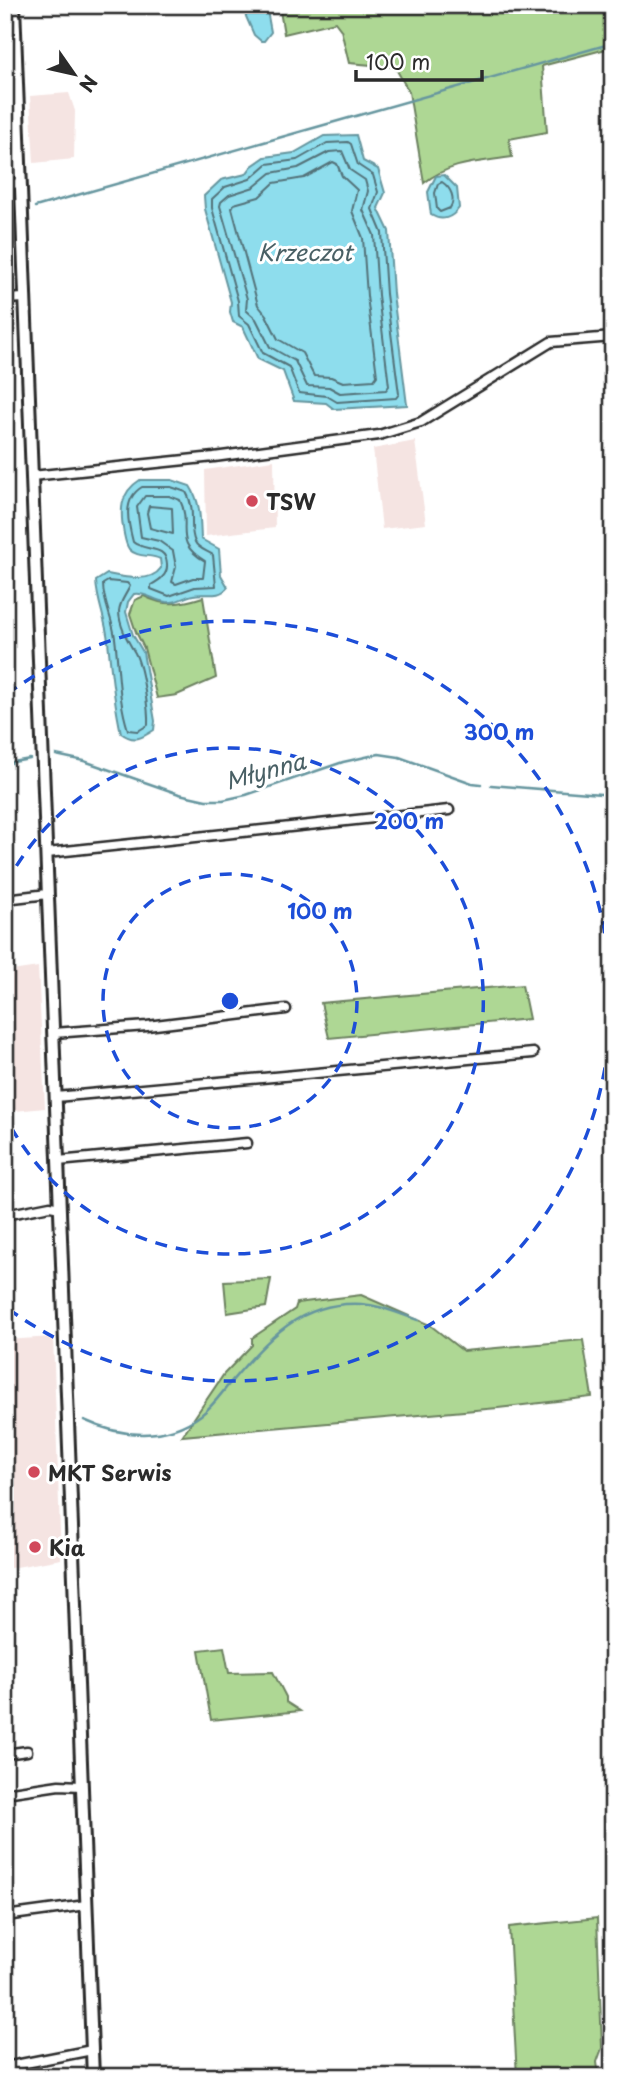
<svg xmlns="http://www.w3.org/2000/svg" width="618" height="2082" viewBox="0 0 618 2082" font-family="'Playpen Sans',sans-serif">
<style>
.built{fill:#f5e4e2}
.green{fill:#aed794;stroke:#6c8160;stroke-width:2}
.water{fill:#8edded;stroke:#66969f;stroke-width:2}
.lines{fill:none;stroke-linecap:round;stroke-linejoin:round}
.shore{stroke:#537279;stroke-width:2}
.stream{stroke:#66969f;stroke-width:2.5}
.street-casing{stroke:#2b2b2b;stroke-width:13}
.secondary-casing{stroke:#2b2b2b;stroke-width:16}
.street{stroke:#fff;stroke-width:8}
.secondary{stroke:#fff;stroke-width:10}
.ring{fill:none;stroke:#1d4ed8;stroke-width:3.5;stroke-dasharray:12 9}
.poi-dot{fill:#d1495b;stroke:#fff;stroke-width:2.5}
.labels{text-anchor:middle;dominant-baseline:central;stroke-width:6;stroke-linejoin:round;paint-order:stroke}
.poi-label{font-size:21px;font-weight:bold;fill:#2b2b2b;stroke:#fff;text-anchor:start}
.water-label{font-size:23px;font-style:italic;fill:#496065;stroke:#fff}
.centre{fill:#1d4ed8;stroke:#fff;stroke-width:3.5}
.ring-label{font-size:21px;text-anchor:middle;font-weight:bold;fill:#1d4ed8;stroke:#fff;stroke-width:6;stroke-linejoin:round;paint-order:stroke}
</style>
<rect width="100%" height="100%" fill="#fff"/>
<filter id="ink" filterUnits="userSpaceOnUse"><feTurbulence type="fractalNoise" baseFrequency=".0143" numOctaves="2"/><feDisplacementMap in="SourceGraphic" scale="14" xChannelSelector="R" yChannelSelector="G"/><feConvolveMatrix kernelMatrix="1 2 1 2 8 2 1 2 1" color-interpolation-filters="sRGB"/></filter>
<g filter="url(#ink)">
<!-- built -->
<g class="built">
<polygon points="69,93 75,111 74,159 34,163 30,96"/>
<polygon points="415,441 426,524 382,529 373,449"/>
<polygon points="274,460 275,528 206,536 205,470"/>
<polygon points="38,967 45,1108 5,1112 5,972"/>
<polygon points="53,1337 61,1559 5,1569 5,1515 10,1513 5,1340"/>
</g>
<!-- green -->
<g class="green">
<path d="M 279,5 L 613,5 L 613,77 L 606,49 L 542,66 L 547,132 L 509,139 L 512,157 C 481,162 449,162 424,183 L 409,92 L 395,67 L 349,63 L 341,30 L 335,22 L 284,34 Z"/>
<path d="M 144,596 C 165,607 181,604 203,597 L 216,678 L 177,695 L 157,698 L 144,648 L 136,632 L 130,614 L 135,600 Z"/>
<polygon points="522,985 529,1019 329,1038 321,1003"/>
<polygon points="271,1279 266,1307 227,1313 224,1281"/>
<polygon points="361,1295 430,1325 463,1351 583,1340 592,1397 498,1408 182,1436 224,1374 252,1345 252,1338 295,1309 297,1303"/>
<polygon points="224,1647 229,1673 273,1672 286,1697 286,1702 300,1711 211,1720 199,1650"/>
<polygon points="597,1918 602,2048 597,2062 599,2077 517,2077 509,1927"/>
</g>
<!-- water -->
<g class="water">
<polygon points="241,5 266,5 271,32 264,41 261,41 254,35"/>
<polygon points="356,135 363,161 378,169 385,193 378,208 389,231 393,294 407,405 334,409 326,403 294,401 283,371 258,359 243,327 233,322 230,312 231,302 205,209 204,196 221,180 246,174 252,166 265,157 294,153 324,136"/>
<path d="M 444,175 L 457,188 L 459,208 C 452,218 442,222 431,215 L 428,192 L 436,176 Z"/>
<path d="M 140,480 L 172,480 L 190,486 C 201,503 200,519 201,539 L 219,549 L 221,575 L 228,587 C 219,599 205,592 193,595 C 183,597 176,604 166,602 C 154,601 146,592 134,594 L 128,602 L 126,612 L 133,635 L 143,652 L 155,721 L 154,730 C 142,738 134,743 121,733 C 114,702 111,672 108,641 C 106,620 97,602 96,581 L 107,574 C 123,577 150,584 161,568 L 160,559 C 150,554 137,558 129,549 C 126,545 125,539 124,534 C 120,512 119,493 140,480 Z"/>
</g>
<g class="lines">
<!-- shore -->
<g class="shore">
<polygon points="348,142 351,144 358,165 373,175 378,192 372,209 382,233 386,294 399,394 396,398 337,402 327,396 299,393 289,367 263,353 249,324 239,316 238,301 212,208 212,199 225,187 250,179 267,164 297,160 327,143"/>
<polygon points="342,151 350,170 365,180 368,191 363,210 374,235 378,295 389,386 386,390 340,393 329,387 307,386 295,361 270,347 256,319 246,310 247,299 220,206 221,202 229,195 254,187 271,173 298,168 329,152"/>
<polygon points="333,162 337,164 342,176 357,190 352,211 363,238 367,296 377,376 374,380 343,382 331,377 314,376 302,353 278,339 266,315 258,305 232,208 234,204 259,197 274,183 304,178"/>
<path d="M 442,182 C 451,188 456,199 450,208 L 440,212 L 437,209 L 435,193 L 438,184 Z"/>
<path d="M 142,487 L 171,487 L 186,492 C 197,510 188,529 195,542 C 198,549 208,551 213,555 L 216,586 L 195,587 L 169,596 L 151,589 L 151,585 C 160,580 168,575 167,564 C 166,544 144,552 133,542 C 128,523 122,499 142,487 Z"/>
<path d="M 145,496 L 169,496 L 180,500 C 193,527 171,541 205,561 L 203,578 L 193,578 L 176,584 L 172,582 L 176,567 L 173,551 L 159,541 L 141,537 L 137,507 Z"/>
<polygon points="149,506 172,508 173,534 150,528 147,513"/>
<path d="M 108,581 L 127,583 L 130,586 C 126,595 120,601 119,611 C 119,626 128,641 135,653 C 142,666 149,710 148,725 L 138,731 L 128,730 C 118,699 119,669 115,638 C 113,620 103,602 103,584 Z"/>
</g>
<!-- stream -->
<g class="stream">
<polyline points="35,207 613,43"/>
<polyline points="5,216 13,213"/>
<polyline points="56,755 84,761 179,794 206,800 223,800 246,795 343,762 379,754 399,757 472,783 481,784"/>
<polyline points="5,766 13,762 30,759"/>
<polyline points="491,785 613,795"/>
<path d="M 84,1420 C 122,1438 166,1441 201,1415 C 212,1407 221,1394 230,1383 C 266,1341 299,1301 361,1304 C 381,1305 399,1314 418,1320"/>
</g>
<defs>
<g id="street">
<polyline points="5,55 16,54"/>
<polyline points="6,186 21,182"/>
<polyline points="5,299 25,298"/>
<polyline points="32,476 214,457 379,435 421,422 551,342 613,337"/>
<polyline points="47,853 449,810"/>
<polyline points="5,899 48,894"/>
<polyline points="54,1033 147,1026 286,1009"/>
<polyline points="56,1097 533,1053"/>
<polyline points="58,1161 247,1143"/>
<polyline points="5,1215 50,1206 60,1208"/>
<polyline points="5,1754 27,1751"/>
<polyline points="5,1793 59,1785 81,1786"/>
<polyline points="5,1916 86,1905"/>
<polyline points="5,2067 92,2050"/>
</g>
<polyline id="secondary" points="14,5 93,2077"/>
</defs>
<!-- street casing -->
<use href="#street" class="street-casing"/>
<!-- secondary casing -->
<use href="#secondary" class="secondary-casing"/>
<!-- street -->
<use href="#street" class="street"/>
<!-- secondary -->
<use href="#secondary" class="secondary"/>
</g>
</g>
<!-- distance rings -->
<g class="ring">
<circle cx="230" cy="1001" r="127"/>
<path d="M6 884A253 253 0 1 1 6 1118"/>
<path d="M7 694A380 380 0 1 1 7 1308"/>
</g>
<!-- markers -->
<g class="poi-dot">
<circle cx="252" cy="501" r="7"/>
<circle cx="34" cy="1472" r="7"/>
<circle cx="35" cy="1547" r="7"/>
</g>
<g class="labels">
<!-- poi labels -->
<g class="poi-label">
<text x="266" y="501">TSW</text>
<text x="48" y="1472">MKT Serwis</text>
<text x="49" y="1547">Kia</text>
</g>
<!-- water labels -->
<g class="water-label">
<text x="305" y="251">Krzeczot</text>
<text transform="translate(265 770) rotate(-15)">Młynna</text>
</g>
</g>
<circle cx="230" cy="1001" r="10" class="centre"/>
<g class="ring-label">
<text x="499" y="740">300 m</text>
<text x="409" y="829">200 m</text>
<text x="320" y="919">100 m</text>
</g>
<!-- margin -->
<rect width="618" height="2082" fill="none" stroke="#fff" stroke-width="28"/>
<rect x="14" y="14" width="590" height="2054" fill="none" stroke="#2b2b2b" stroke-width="2.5" filter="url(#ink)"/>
<!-- north arrow -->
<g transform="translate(74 74) rotate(124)" stroke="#ffffff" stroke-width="5" paint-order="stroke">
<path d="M0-5L12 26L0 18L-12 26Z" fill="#2b2b2b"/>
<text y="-10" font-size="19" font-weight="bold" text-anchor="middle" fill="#2b2b2b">N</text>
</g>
<!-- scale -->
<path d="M356 70v10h126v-10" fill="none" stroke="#2b2b2b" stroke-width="3.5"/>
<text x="366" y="70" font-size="21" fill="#2b2b2b" stroke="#ffffff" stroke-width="5" paint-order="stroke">100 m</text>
</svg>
